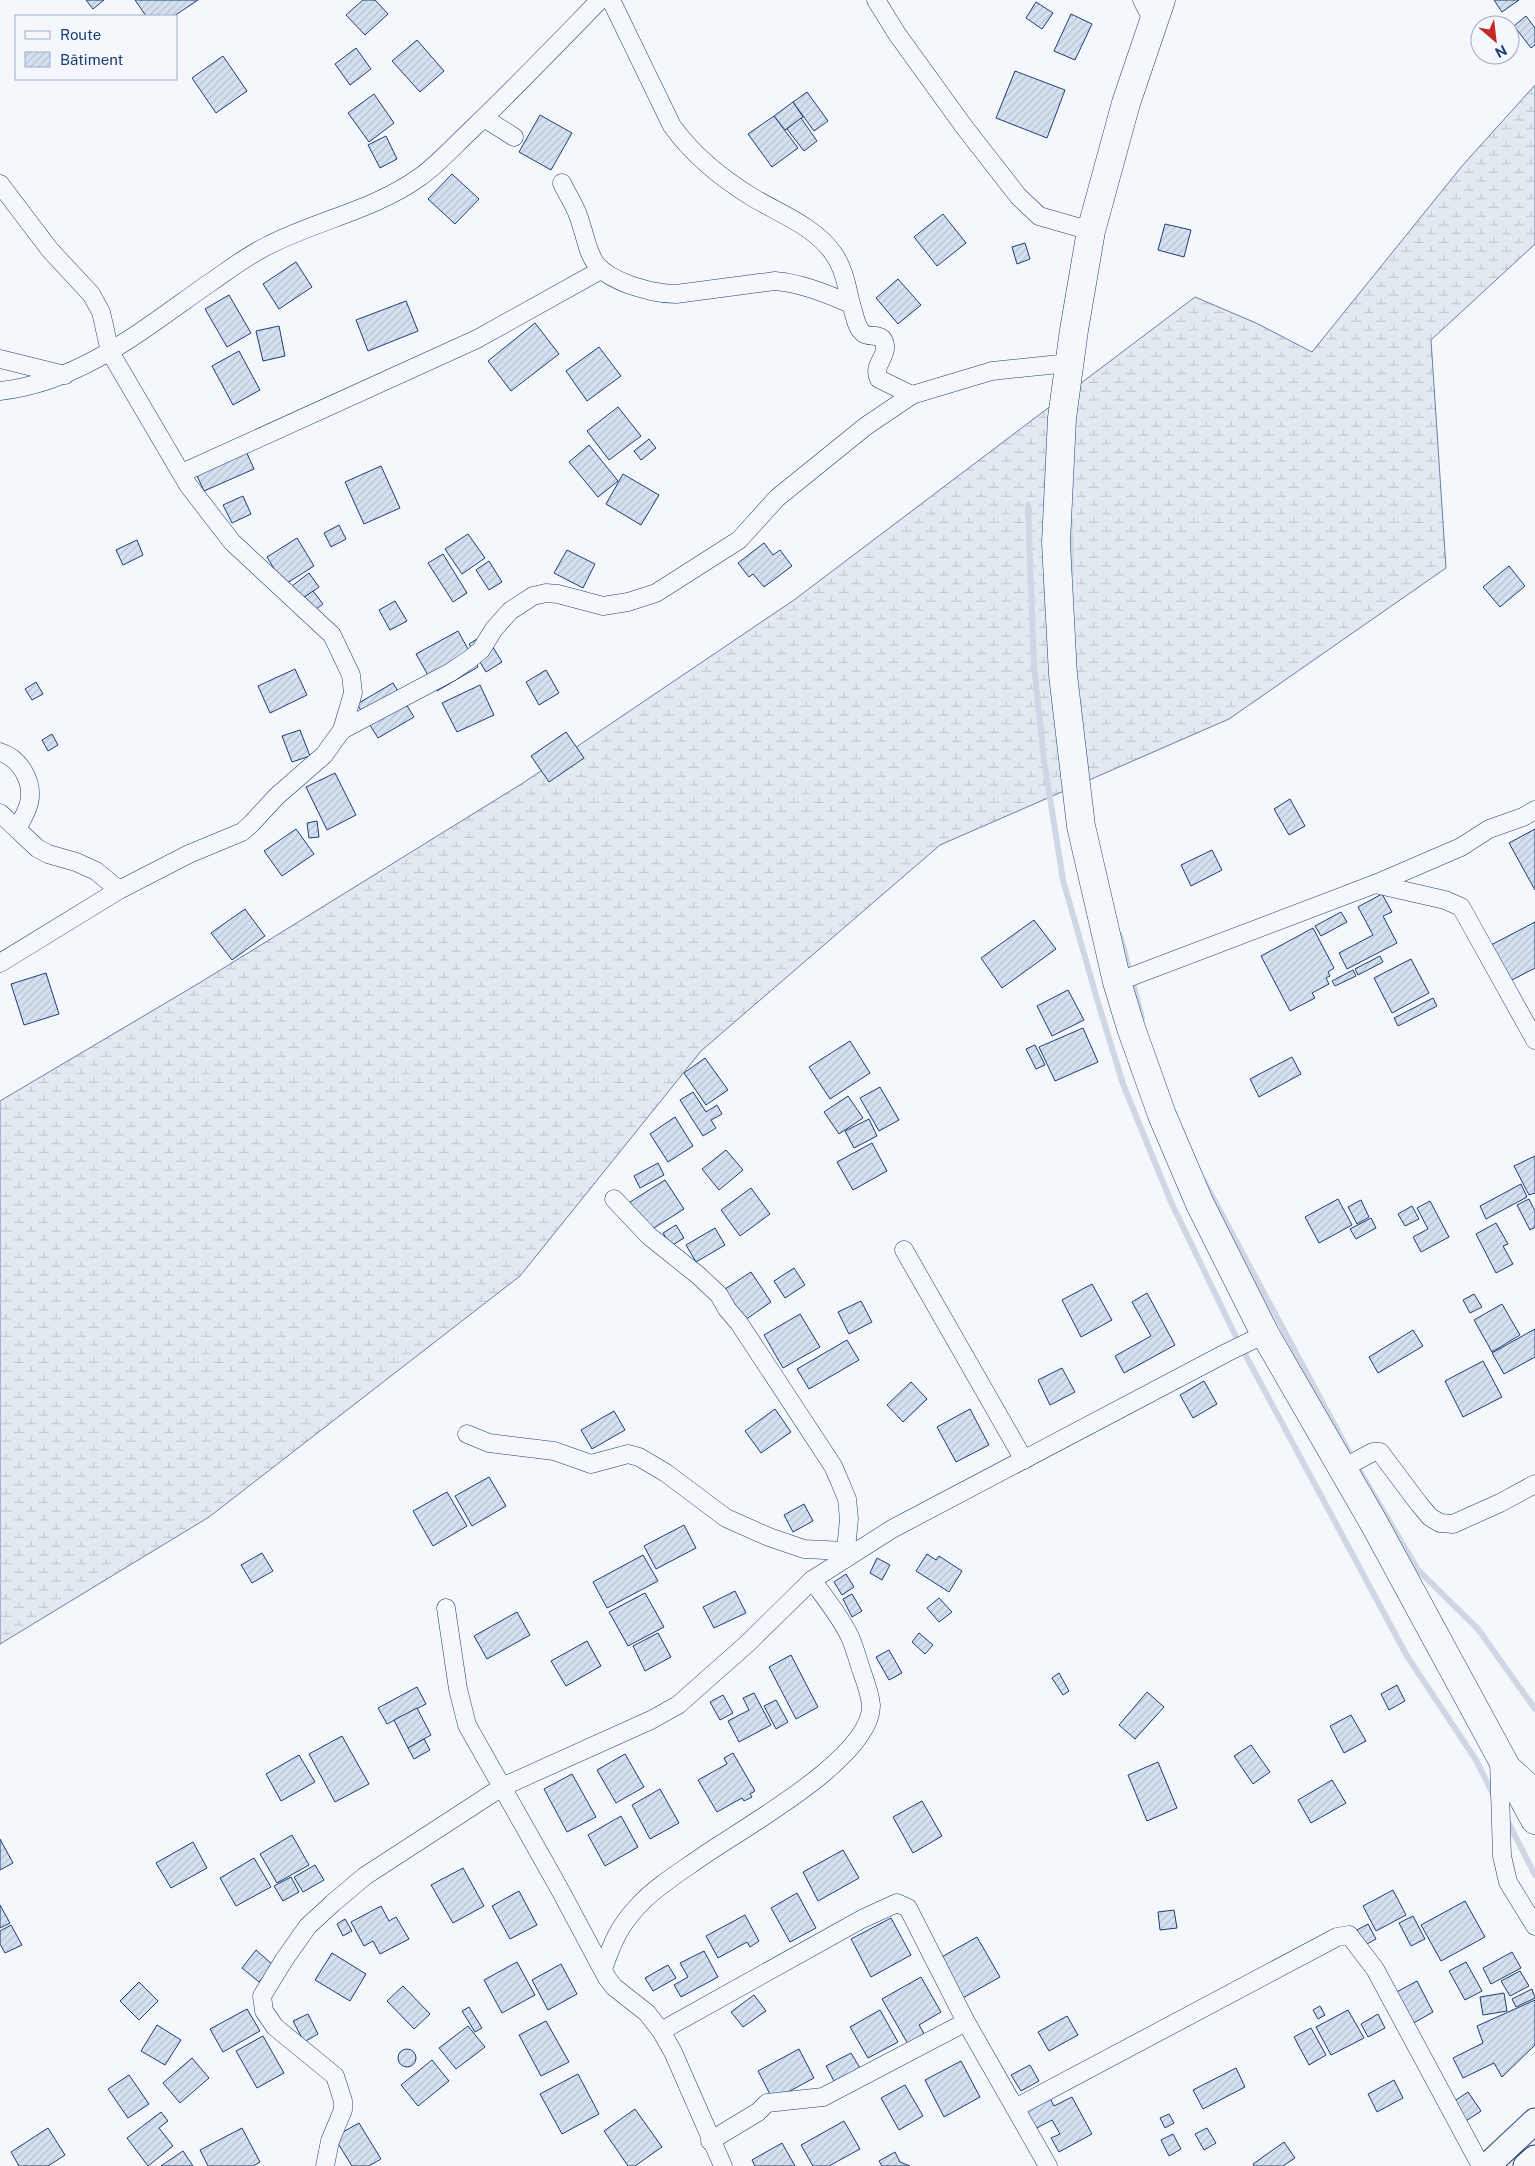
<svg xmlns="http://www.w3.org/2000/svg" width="1535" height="2166" viewBox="0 0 1535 2166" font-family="'Public Sans',sans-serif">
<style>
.wetland{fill:url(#wetland-marsh);stroke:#687fa3}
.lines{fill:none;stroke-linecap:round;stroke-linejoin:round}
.stream{stroke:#cfd7e4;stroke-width:6}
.building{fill:url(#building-hatch);stroke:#1d3f73}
.minor-casing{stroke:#1d3f73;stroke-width:19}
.secondary-casing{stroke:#1d3f73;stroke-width:27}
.trunk-casing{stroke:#1d3f73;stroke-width:29}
.minor{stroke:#f4f7fb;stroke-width:18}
.secondary{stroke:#f4f7fb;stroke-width:25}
.trunk{stroke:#f4f7fb;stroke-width:28}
</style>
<defs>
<pattern id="wetland-marsh" width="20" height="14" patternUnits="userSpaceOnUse" patternTransform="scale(1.25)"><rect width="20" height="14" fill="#e3e9f0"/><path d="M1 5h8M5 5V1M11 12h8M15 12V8" fill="none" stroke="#c2c9d1"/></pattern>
<pattern id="building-hatch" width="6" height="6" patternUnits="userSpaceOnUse" patternTransform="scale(1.25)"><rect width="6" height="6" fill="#d5e0f0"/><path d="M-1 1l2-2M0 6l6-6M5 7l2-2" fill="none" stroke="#b6c1d1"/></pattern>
</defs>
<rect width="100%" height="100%" fill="#f4f7fb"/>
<!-- wetland -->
<polygon class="wetland" points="1535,85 1535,244 1431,340 1446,568 1229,719 940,845 701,1051 520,1276 209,1517 0,1644 0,1101 201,982 523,783 794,600 1195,297 1256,323 1312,352 1462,166"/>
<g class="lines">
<!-- stream -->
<g class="stream">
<polyline points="1028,505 1034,666 1044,760 1063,880 1097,999 1123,1084 1171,1202 1239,1343 1407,1656 1476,1760 1494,1796"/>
<polyline points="1070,520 1071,573"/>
<polyline points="1120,935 1142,1018"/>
<polyline points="1204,1181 1349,1452"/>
<polyline points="1355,1463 1418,1570 1478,1629 1535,1709"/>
<polyline points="1507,1820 1535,1875"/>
</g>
</g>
<!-- building -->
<g class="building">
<polygon points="86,0 104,0 93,9"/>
<polygon points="135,0 198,0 174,16 146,16"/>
<polygon points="363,0 375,0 388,14 365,35 346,15"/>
<polygon points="1494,0 1519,0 1502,12"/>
<polygon points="1036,2 1053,13 1042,29 1026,18"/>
<polygon points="1071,14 1092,24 1075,60 1054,51"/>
<polygon points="1526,16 1535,28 1535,45 1531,48 1514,26"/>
<polygon points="417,40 444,71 420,92 392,61"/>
<polygon points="356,48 371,69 350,85 335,64"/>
<polygon points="223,56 247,91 216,113 192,78"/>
<polygon points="1015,71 1065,90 1047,138 996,118"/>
<polygon points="807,92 828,121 814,131 793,102"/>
<polygon points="374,94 394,123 369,142 348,113"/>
<polygon points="793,102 803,117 785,130 774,116"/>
<polygon points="540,115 572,133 551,170 519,152"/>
<polygon points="774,116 798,148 772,167 748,134"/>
<polygon points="801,118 817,141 804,151 787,129"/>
<polygon points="386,136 397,159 380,168 368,145"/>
<polygon points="452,174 479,199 455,224 428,199"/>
<polygon points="943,214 966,243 937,266 914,237"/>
<polygon points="1165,224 1191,230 1184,257 1158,250"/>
<polygon points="1025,243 1030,259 1017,264 1012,247"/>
<polygon points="296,262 312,287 279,309 263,284"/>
<polygon points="898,279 921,305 898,324 876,298"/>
<polygon points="229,295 251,333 227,347 205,309"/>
<polygon points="406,301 418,331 368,351 356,320"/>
<polygon points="535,323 559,354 511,391 488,361"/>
<polygon points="279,326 285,356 263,361 256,331"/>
<polygon points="599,347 621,376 587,401 566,371"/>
<polygon points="239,351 260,390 233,405 212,366"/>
<polygon points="618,407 641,436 609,460 587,431"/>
<polygon points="649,439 656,448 641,460 634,451"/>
<polygon points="241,440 254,469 204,491 191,463"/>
<polygon points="589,445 618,481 598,497 569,462"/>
<polygon points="381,466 400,508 364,524 345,482"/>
<polygon points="623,474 659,495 641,525 606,504"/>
<polygon points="243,496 251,514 232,523 223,505"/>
<polygon points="339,525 346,539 331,547 324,533"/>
<polygon points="468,534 485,558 462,574 445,549"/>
<polygon points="297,538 314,566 284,585 267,557"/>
<polygon points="137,540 143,555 123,565 116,550"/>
<polygon points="764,543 773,555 780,550 792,566 764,587 753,574 749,577 738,563"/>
<polygon points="567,550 595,564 583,588 554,573"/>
<polygon points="443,554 467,593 453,602 428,563"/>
<polygon points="489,561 502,582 489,590 476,570"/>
<polygon points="1509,566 1525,586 1500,607 1483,587"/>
<polygon points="309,573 319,587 302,599 292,586"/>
<polygon points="313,591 323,604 312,612 302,599"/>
<polygon points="395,601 407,621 390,630 379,610"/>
<polygon points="458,631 478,667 437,691 416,654"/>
<polygon points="485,634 502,662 486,672 469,644"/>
<polygon points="295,669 307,695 270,713 258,686"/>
<polygon points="546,670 559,693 539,705 526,682"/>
<polygon points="36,682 43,694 32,700 25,689"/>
<polygon points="393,683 414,717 378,738 357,704"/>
<polygon points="480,685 494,715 457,732 442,703"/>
<polygon points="300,730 310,756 292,762 282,736"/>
<polygon points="566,732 584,758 549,782 531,756"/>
<polygon points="52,734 58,745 48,751 42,740"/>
<polygon points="335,773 356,815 327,830 306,787"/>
<polygon points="1290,799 1305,826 1289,835 1274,809"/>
<polygon points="317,821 319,837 309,838 307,823"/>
<polygon points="296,829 314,854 282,876 264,851"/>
<polygon points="1535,829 1535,890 1509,843"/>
<polygon points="1212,850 1222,870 1191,886 1181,865"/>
<polygon points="1382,894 1392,912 1383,916 1397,943 1347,969 1339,953 1373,935 1358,907"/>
<polygon points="245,909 265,936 232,960 211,933"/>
<polygon points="1341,912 1347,922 1321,936 1315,926"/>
<polygon points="1034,920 1056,949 1002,988 981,958"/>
<polygon points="1535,922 1535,968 1510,981 1491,945"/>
<polygon points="1313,928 1334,968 1328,972 1330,976 1326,978 1329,984 1312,993 1315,998 1290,1011 1261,956"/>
<polygon points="1380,956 1383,962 1358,975 1355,969"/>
<polygon points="1411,959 1429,993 1392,1013 1374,978"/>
<polygon points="1353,970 1356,976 1335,986 1332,981"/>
<polygon points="46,973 59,1014 24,1025 11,984"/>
<polygon points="1068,990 1084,1020 1052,1036 1037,1006"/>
<polygon points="1433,998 1437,1006 1398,1026 1394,1018"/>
<polygon points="1083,1028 1098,1062 1055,1081 1039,1047"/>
<polygon points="850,1041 870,1073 830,1099 809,1067"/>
<polygon points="1035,1045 1045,1065 1036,1069 1026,1049"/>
<polygon points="1292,1057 1301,1074 1259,1097 1250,1079"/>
<polygon points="705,1058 728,1090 706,1105 684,1073"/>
<polygon points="880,1087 899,1120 879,1131 860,1098"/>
<polygon points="693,1092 706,1112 717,1105 722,1114 711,1120 716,1128 703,1136 680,1100"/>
<polygon points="848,1096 863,1118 839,1134 824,1112"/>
<polygon points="675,1117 693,1146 668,1162 650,1134"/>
<polygon points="869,1119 877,1136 854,1148 845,1131"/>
<polygon points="872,1143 887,1171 853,1190 837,1162"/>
<polygon points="726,1150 743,1170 719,1190 702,1169"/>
<polygon points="1535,1156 1535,1193 1529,1195 1514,1166"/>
<polygon points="658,1163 664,1175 640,1188 634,1176"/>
<polygon points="665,1180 684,1209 649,1231 630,1202"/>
<polygon points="1521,1184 1527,1197 1486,1219 1480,1206"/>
<polygon points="751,1188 770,1214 740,1236 721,1210"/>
<polygon points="1338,1199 1352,1225 1319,1243 1305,1217"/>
<polygon points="1529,1199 1535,1211 1535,1227 1530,1230 1517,1205"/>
<polygon points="1361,1200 1369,1217 1357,1224 1348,1207"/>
<polygon points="1430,1201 1449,1237 1421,1252 1413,1237 1428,1229 1417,1208"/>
<polygon points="1412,1206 1419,1219 1405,1226 1398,1214"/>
<polygon points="1371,1218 1376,1228 1356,1239 1350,1229"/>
<polygon points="1496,1223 1508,1244 1503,1246 1513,1264 1496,1273 1476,1234"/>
<polygon points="676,1225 684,1238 671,1246 663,1233"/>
<polygon points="715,1228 725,1245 696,1262 686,1245"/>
<polygon points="794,1268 805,1285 785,1298 774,1281"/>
<polygon points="751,1272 771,1302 745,1320 725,1289"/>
<polygon points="1092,1284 1112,1320 1081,1337 1062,1300"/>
<polygon points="1147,1293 1175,1345 1124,1373 1115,1356 1151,1336 1132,1302"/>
<polygon points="1474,1294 1482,1307 1470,1313 1463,1300"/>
<polygon points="861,1301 872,1322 849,1334 838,1312"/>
<polygon points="1502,1304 1520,1335 1492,1352 1474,1320"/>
<polygon points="800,1314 820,1347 783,1368 764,1335"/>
<polygon points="1535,1329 1535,1357 1504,1374 1492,1353"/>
<polygon points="1413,1330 1423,1346 1378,1373 1369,1357"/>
<polygon points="847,1340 859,1360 809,1389 797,1369"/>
<polygon points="1483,1361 1502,1397 1463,1417 1445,1381"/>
<polygon points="1062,1368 1075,1392 1050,1405 1038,1380"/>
<polygon points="1204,1381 1217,1404 1193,1418 1180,1395"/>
<polygon points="911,1382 927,1399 903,1422 887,1405"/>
<polygon points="775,1409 791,1432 761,1453 745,1431"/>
<polygon points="970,1409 989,1445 956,1462 937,1427"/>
<polygon points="614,1411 625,1430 592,1449 581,1430"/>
<polygon points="489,1477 506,1506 472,1526 455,1496"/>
<polygon points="447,1492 467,1526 433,1546 413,1511"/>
<polygon points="804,1504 813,1521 793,1532 784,1515"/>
<polygon points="684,1525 696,1548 656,1569 644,1546"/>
<polygon points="262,1553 273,1571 252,1583 241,1565"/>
<polygon points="927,1554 936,1560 939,1556 962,1571 949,1592 916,1571"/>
<polygon points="643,1555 658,1581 607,1608 593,1582"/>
<polygon points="877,1558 890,1565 882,1580 870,1573"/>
<polygon points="846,1574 854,1587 842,1595 834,1582"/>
<polygon points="735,1591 746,1613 714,1628 703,1607"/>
<polygon points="645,1593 664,1627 628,1646 609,1612"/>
<polygon points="852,1594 862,1611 852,1617 843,1599"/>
<polygon points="939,1598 952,1612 939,1622 927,1608"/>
<polygon points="517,1612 530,1635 487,1659 474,1636"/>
<polygon points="658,1633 671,1657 645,1671 633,1646"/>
<polygon points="919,1633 933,1645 925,1654 912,1642"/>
<polygon points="587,1641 601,1666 566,1686 551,1661"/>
<polygon points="889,1650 902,1673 889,1680 876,1657"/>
<polygon points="791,1655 818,1707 796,1719 769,1667"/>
<polygon points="1059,1673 1069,1691 1063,1695 1052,1678"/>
<polygon points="1397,1685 1405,1701 1389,1710 1381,1694"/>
<polygon points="417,1687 426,1704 387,1724 378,1708"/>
<polygon points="1147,1692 1164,1707 1135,1739 1119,1725"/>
<polygon points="754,1693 771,1725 739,1742 728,1721 749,1710 743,1698"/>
<polygon points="723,1695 733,1713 720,1720 710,1702"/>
<polygon points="776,1700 788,1722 776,1729 764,1706"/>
<polygon points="417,1708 431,1735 408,1748 394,1720"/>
<polygon points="1351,1715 1366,1741 1344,1753 1330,1726"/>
<polygon points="342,1736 369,1784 335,1802 309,1754"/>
<polygon points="424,1739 430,1750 414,1759 408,1748"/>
<polygon points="1251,1745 1270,1772 1253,1784 1234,1756"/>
<polygon points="733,1753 755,1791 750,1794 752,1797 744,1801 742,1798 717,1812 698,1780 727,1764 724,1758"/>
<polygon points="625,1754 644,1787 616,1803 597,1770"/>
<polygon points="299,1755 315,1782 281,1801 266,1774"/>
<polygon points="1158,1762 1177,1808 1147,1821 1128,1775"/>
<polygon points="572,1774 596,1817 567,1832 544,1789"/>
<polygon points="1332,1780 1346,1803 1311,1823 1298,1800"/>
<polygon points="660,1789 679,1823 650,1839 632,1805"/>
<polygon points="922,1801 942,1836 913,1853 893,1817"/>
<polygon points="621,1816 638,1847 605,1866 588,1835"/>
<polygon points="292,1835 309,1865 277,1883 260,1854"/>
<polygon points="0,1839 13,1863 0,1870"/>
<polygon points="193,1842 207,1868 171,1888 156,1863"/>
<polygon points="843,1850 859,1878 818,1901 803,1872"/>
<polygon points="254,1858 271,1887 236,1906 220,1878"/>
<polygon points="315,1865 324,1880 303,1892 294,1877"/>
<polygon points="463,1868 484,1906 453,1923 431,1885"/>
<polygon points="291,1877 299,1892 283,1901 274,1886"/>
<polygon points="1393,1890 1406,1915 1376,1931 1363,1906"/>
<polygon points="519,1891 537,1925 510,1939 492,1906"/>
<polygon points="797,1893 816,1928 790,1942 771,1908"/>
<polygon points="1465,1901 1485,1937 1441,1961 1421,1925"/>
<polygon points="0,1905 10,1923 0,1928"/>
<polygon points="381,1906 389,1921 396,1917 409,1939 380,1954 373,1941 364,1946 351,1922"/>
<polygon points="1174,1910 1177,1928 1160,1930 1158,1912"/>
<polygon points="745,1915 759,1941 750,1947 747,1942 718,1958 706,1936"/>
<polygon points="1413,1916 1425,1939 1411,1946 1399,1923"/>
<polygon points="891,1918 911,1955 871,1977 851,1939"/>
<polygon points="345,1919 352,1931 343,1936 337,1924"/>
<polygon points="1368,1924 1376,1939 1365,1945 1357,1930"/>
<polygon points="11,1925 22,1945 5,1953 0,1944 0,1931"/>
<polygon points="977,1937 1000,1977 961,1999 938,1959"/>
<polygon points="256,1950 273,1965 259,1982 242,1968"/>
<polygon points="704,1951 718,1977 681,1997 674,1985 688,1977 680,1963"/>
<polygon points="1512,1952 1521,1968 1491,1984 1483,1968"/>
<polygon points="332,1953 366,1974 350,2001 315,1980"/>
<polygon points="517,1962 535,1995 502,2013 484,1980"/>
<polygon points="1466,1962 1482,1991 1465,2000 1449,1971"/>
<polygon points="561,1964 577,1994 548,2010 532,1980"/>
<polygon points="668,1965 676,1978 653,1991 645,1978"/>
<polygon points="1520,1971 1529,1986 1510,1996 1501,1981"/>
<polygon points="921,1977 941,2012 919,2025 925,2035 908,2044 882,1999"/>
<polygon points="1417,1981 1433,2012 1410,2025 1393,1994"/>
<polygon points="139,1982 158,2001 139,2020 120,2001"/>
<polygon points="403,1986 430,2014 414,2029 387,2001"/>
<polygon points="1532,1989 1535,1998 1516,2007 1512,1999"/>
<polygon points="1504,1993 1507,2011 1483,2015 1480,1997"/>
<polygon points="754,1995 766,2011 743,2027 731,2012"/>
<polygon points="1535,2000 1535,2045 1502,2077 1494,2063 1463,2078 1453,2058 1483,2043 1477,2026"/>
<polygon points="1320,2006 1325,2015 1318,2019 1313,2010"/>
<polygon points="469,2007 482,2028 475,2032 462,2011"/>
<polygon points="247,2009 260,2031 223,2052 210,2029"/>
<polygon points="880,2010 898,2042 868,2058 850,2027"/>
<polygon points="1348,2010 1364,2038 1331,2055 1316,2027"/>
<polygon points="308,2014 318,2034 304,2042 293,2021"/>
<polygon points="1378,2014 1385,2028 1368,2037 1361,2024"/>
<polygon points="1067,2016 1078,2035 1049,2051 1038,2032"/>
<polygon points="546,2021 569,2062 541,2076 519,2035"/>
<polygon points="157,2025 181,2040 165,2065 141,2051"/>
<polygon points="468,2026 485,2047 456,2069 439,2048"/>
<polygon points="1311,2028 1326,2055 1309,2065 1294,2037"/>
<polygon points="263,2036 284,2073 257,2088 236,2051"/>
<circle cx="407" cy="2058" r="9"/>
<polygon points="799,2049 814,2078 773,2100 758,2071"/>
<polygon points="851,2053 860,2068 834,2081 826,2066"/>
<polygon points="192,2058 209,2078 180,2103 163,2083"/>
<polygon points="432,2060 449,2081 418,2106 401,2085"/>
<polygon points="961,2061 980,2097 944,2117 925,2080"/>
<polygon points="1030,2065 1039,2081 1021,2091 1011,2075"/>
<polygon points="1236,2068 1245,2087 1203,2109 1193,2090"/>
<polygon points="578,2074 599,2114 562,2134 540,2094"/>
<polygon points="129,2075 149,2104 128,2118 108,2089"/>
<polygon points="1394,2080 1403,2098 1377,2112 1368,2094"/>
<polygon points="905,2085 923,2116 899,2130 881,2098"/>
<polygon points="1468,2092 1481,2111 1466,2121 1453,2102"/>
<polygon points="1049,2096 1054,2106 1072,2097 1092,2134 1059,2152 1051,2138 1060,2134 1052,2120 1035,2129 1025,2109"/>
<polygon points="635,2109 662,2147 635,2166 628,2166 604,2131"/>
<polygon points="161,2112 168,2121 159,2128 173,2146 148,2166 127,2138"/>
<polygon points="1169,2114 1174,2123 1165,2128 1160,2118"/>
<polygon points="844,2121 860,2149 829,2166 813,2166 801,2145"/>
<polygon points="359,2123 381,2159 369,2166 352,2166 334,2137"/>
<polygon points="48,2128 65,2155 48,2166 19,2166 11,2152"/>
<polygon points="242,2128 260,2162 253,2166 208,2166 200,2150"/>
<polygon points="1207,2128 1216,2143 1204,2150 1195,2134"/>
<polygon points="1173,2134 1181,2149 1169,2156 1161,2140"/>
<polygon points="1284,2142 1295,2158 1283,2166 1254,2166 1253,2164"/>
<polygon points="782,2143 795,2166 755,2166 752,2160"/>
<polygon points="183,2151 193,2166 161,2166"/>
<polygon points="895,2152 900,2162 910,2166 882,2166 879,2161"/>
</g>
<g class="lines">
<defs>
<g id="minor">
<path d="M 611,0 L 672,126 C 693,155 721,178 752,197 C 780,214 814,226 833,253 C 844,268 847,287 851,304"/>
<polyline points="876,0 897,34 965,128 1018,196 1039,216 1091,231"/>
<polyline points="1142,0 1154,23"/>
<polyline points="484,118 514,137"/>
<path d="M 562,183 C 567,194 574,204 578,215 C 592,254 585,268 630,285 C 646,290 659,294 676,294 L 775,281 C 801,283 827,294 851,304 C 854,312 856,328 863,333 C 870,339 883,331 885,345 C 887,358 872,365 879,379 L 912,395"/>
<polyline points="0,184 50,250 91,294 101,312 110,352 188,485 232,542 332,635 351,675 353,693 342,730 324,755 277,796 251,824 242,832 189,854 119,890 0,963"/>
<polyline points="0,359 65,375"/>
<path d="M 0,391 C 82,382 146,327 211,282 C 230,269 248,255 269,245 C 318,220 374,210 420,177 C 438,164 453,147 470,131 C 514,89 557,44 600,0"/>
<polyline points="182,473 477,339 601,270"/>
<polyline points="342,730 451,672 470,659 481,650 494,629 510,611 533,596 546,593 558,594 603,606 628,602 656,593 739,540 777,498 866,426 912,395 992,371 1069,363"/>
<path d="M 0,752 C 20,758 34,782 29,803 C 27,812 21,821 17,829"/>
<polyline points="0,813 37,848 48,854 76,862 96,871 119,890"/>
<polyline points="1375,884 1445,900 1461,907 1535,1040"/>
<polyline points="1117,982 1375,884 1461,847 1489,829 1523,817 1535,810"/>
<polyline points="614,1199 649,1236 699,1276 719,1295 727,1309 739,1323 833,1466 840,1482 847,1499 849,1519 845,1559"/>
<polyline points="904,1250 1024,1460"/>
<polyline points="467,1434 489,1443 554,1451 591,1464 628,1454 639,1457 666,1473 726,1518 769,1537 804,1549 845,1551"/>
<polyline points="1343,1468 1373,1452 1380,1452 1419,1504 1430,1517 1440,1523 1453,1524 1500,1503 1535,1484"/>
<polyline points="446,1608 458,1689 467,1725 559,1888 607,1978 614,1987 647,2013 661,2031 673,2052 723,2166"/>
<polyline points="1499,1760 1502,1856 1508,1882 1535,1926"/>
<polyline points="1513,1767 1535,1787"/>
<path d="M 603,1969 C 613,1941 619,1926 640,1904 C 657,1886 680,1872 700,1858 C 739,1830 873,1758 871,1705 C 870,1694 866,1683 862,1672 C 858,1661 855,1648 850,1637 C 840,1616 825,1598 812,1580"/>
<polyline points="661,2031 862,1919 897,1903 908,1908 966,2022 1048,2166"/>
<polyline points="1015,2108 1337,1937 1349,1935 1375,1969 1481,2166"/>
<polyline points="710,2141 758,2112 767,2103 823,2097 966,2022"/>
<polyline points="325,2166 330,2141 343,2110 343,2101 335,2076 275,2027 264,2011 262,1996 284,1960 308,1926 333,1903 365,1876 502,1787 651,1720 678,1705 748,1643 812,1580 892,1529 1226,1353 1265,1334"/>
</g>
<g id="secondary">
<polyline points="1487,2166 1535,2121"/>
<polyline points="1526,2166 1535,2158"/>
</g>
<polyline id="trunk" points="1161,0 1126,103 1091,231 1074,330 1062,418 1056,543 1063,675 1081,826 1117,982 1131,1028 1162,1115 1200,1204 1265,1334 1375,1525 1535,1820"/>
</defs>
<!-- minor casing -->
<use href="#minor" class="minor-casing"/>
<!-- secondary casing -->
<use href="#secondary" class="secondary-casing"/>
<!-- trunk casing -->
<use href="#trunk" class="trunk-casing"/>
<!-- minor -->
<use href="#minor" class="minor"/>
<!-- secondary -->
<use href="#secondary" class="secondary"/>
<!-- trunk -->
<use href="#trunk" class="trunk"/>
</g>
<!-- legend -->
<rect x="15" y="15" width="162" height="65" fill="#f4f7fb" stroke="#9eadc5"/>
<rect x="25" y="31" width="25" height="8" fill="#f4f7fb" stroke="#9eadc5"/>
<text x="60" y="40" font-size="15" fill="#1d3f73">Route</text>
<rect x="25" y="52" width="25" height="15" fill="url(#building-hatch)" stroke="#9eadc5"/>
<text x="60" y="65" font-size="15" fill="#1d3f73">Bâtiment</text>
<!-- north arrow -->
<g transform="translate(1495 40) rotate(152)"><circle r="24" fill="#f4f7fb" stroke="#9eadc5"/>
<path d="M0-4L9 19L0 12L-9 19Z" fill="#c62828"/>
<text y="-8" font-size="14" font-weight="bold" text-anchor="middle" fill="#1d3f73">N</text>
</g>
</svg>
